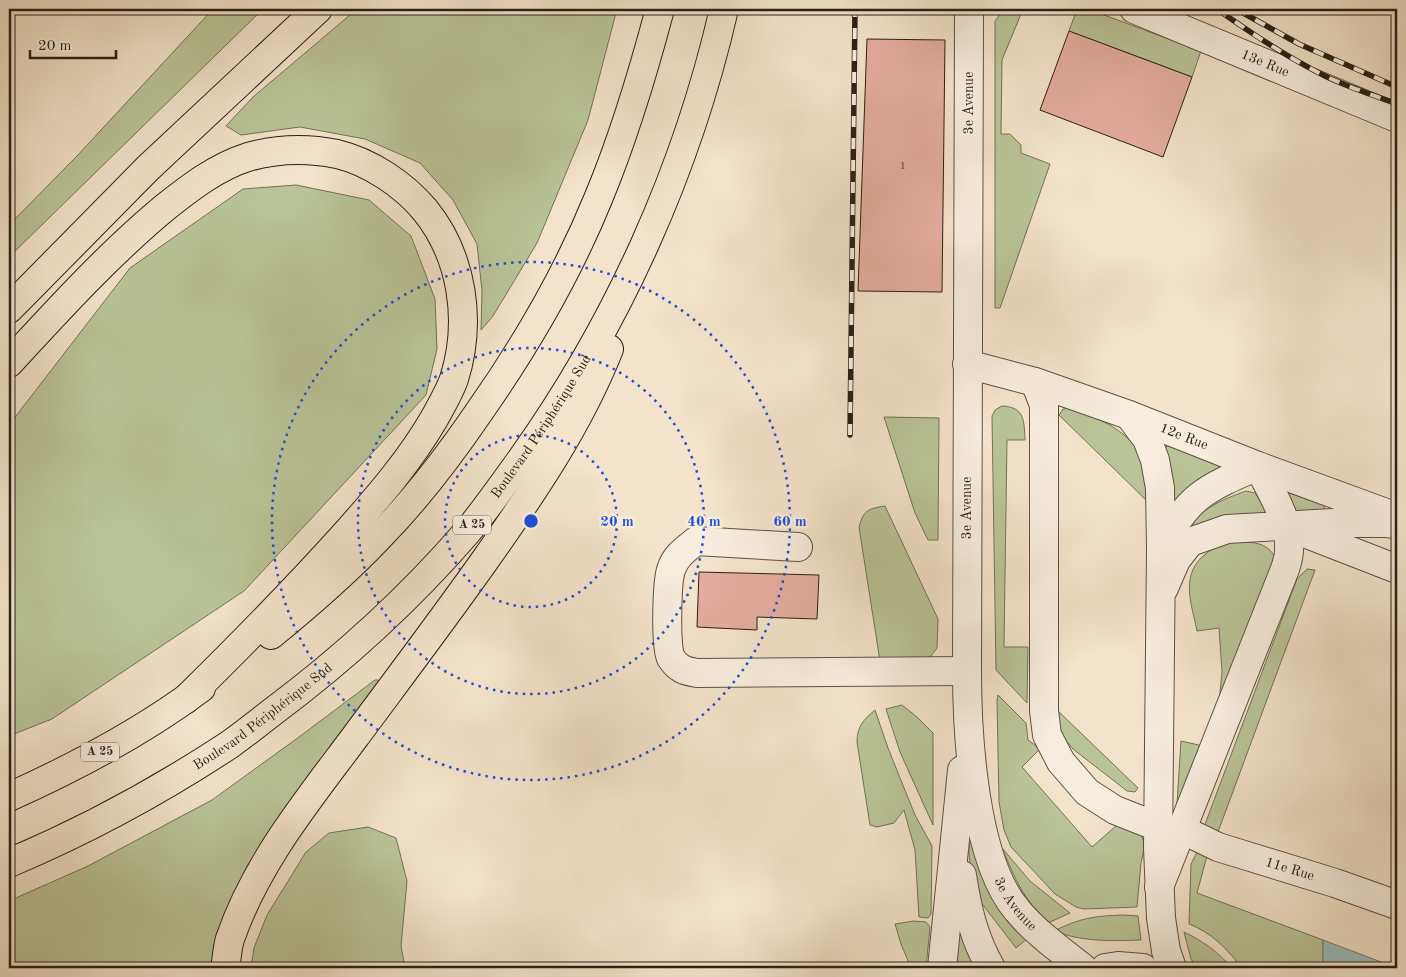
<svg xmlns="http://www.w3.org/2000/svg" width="1406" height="977" viewBox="0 0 1406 977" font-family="'Old Standard TT',serif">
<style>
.green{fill:#b9c498;stroke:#727257}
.water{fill:#9dbdbd;stroke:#6f7e7a}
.building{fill:#e4ac9e;stroke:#2a2016}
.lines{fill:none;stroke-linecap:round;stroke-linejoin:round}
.minor-casing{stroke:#5c5143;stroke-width:30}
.highway-casing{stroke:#2a2016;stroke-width:30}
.minor{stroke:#f7eddd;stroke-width:28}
.highway{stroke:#f3e3ca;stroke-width:28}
.rail-casing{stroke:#2a2016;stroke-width:5.5}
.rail{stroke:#f7eddd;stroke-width:4;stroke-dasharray:11;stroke-linecap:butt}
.ring{fill:none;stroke:#1d4ed8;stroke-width:2.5;stroke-dasharray:2.5 5}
.labels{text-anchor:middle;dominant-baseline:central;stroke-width:5;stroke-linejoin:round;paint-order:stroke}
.number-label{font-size:11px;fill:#584338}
.shield{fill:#f7eddd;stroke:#685e52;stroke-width:1}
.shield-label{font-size:12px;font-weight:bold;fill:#2a2016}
.street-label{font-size:14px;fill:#2a2016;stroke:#f7eddd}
.centre{fill:#1d4ed8;stroke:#f7eddd;stroke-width:2.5}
.ring-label{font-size:15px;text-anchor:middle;font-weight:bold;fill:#1d4ed8;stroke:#f7eddd;stroke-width:5;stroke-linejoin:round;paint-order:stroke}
</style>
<rect width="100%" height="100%" fill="#f3e3ca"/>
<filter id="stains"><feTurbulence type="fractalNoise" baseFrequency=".004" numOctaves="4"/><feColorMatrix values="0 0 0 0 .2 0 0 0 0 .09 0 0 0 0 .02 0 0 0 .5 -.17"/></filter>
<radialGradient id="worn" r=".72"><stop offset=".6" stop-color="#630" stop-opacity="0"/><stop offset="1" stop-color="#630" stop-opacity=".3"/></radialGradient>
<!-- green -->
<g class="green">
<polygon points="213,9 263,9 9,257 9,225 77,156"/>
<polygon points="357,9 617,9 588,120 537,243 493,316 481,330 482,291 477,244 453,200 420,163 365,139 300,127 241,135 226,126 253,97"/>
<polygon points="1004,9 1023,9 1002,60 1001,134 1010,134 1021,145 1021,153 1050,164 1000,308 995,308 995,21"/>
<polygon points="1077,9 1088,9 1201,51 1192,77 1069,31"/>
<polygon points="296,185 369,200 411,236 435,299 437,349 426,395 244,591 52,719 9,736 9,425 130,268 243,189"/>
<path d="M 1002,406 C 1025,407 1024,421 1025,440 L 1007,440 L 1004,647 L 1028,647 L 1027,703 L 996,670 L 992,416 L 995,410 Z"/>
<path d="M 1070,408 C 1099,419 1132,430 1144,463 C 1148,474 1147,490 1148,502 L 1059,415 L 1063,409 Z"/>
<polygon points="884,417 939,418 938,540 928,540 915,513"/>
<polygon points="1168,443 1226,466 1172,509 1165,450"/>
<path d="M 1246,491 L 1255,493 L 1266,510 L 1265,514 L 1191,530 C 1194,510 1229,497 1246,491 Z"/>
<polygon points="1288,491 1326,503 1324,509 1299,518 1284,495"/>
<path d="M 885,506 L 938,619 L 937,648 L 931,656 L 921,661 L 880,661 L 859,527 C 864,510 867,509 885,506 Z"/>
<path d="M 1230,542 C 1249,542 1267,540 1276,559 L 1179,808 L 1177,804 L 1181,741 L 1203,746 L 1219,703 L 1222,672 L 1219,628 L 1197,631 C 1191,601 1179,573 1208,552 C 1214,547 1223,545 1230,542 Z"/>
<polygon points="1307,569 1315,570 1215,840 1201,835 1297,579"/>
<polygon points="375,680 378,680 379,684 248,864 219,931 211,968 9,968 9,901 88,866 212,800 299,737"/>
<polygon points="998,695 1026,723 1028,740 1040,749 1022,767 1092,847 1117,825 1139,829 1145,845 1141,863 1137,907 1084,909 1076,907 1055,894 1011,847 1004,830 999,802 997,700"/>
<polygon points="902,705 917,717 933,733 933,825 900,752 886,709"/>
<polygon points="1056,709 1138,788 1135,792 1127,791 1073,749 1059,732"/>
<path d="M 875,710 L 888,748 L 915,815 L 932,846 L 931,914 L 928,918 L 919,917 L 915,850 L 904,810 L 894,823 L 877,827 L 870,825 L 857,742 C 857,727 863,720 875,710 Z"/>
<polygon points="970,819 1028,938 1016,948 973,892 969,853"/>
<polygon points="368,827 396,838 407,881 401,946 405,968 251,968 254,948 267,915 306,852 329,833"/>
<path d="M 1002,848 L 1030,881 L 1070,913 L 1048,923 C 1023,898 1016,881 1002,848 Z"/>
<path d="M 1197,852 L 1207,856 L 1197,893 L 1323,940 L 1323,968 L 1242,968 C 1227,949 1211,932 1189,924 L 1191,864 Z"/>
<path d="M 1123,915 L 1138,916 L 1141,940 C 1111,941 1083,942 1054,931 C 1080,918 1094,916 1123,915 Z"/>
<polygon points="914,921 926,922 930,927 926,968 911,968 901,944 895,924"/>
<polygon points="957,925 970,957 977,968 951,968"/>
<path d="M 1184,932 C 1203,941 1218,952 1232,968 L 1197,968 L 1191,959 Z"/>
</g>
<!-- water -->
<polygon class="water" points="1323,940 1397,968 1323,968"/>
<!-- building -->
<g class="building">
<polygon points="1069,31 1192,77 1163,157 1040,110"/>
<polygon points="867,39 945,40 942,292 858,291"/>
<polygon points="699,572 819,575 817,619 757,617 757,630 697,627"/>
</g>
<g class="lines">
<defs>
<g id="minor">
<path id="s1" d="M 969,9 L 967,671 C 967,735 974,860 1017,910 C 1035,932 1060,950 1083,968"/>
<path id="s2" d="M 1134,9 L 1397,118"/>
<path id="s3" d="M 967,364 L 1035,382 L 1129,415 L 1258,466 L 1397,517"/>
<polyline points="1035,382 1044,405 1044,711 1047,735 1061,762 1087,792 1115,810 1158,827"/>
<polyline points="1129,415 1147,439 1155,460 1160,488 1161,549 1158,848 1161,918 1166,951 1172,968"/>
<polyline points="1294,529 1397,569"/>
<path d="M 798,547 L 696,541 C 686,549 675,556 671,570 C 667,581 665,649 671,658 C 678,669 685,671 697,673 L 967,671"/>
<polyline points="1164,588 1176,560 1190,542 1227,529 1333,523 1385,523 1396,524"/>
<path id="s4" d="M 1183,830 L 1218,847 L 1335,883 L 1397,905"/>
<path d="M 962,875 C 967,908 974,939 991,968"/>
<path d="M 1159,887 L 1285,569 C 1287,563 1289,557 1289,550 C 1291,523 1270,489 1258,466 C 1206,488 1186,497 1161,549"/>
<polyline points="942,968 962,770"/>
<polyline points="1105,968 1118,966 1143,968"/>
</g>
<g id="highway">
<polyline points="9,309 148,168 318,9"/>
<path d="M 9,363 C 58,310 107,256 163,209 C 188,189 216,167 248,157 C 276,149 308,148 337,154 C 370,162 403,184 425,210 C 463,257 472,322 454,379 C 449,393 441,406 434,419 C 410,460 380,495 349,530 C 297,588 242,644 186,699"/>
<path d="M 271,635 C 309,604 346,572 380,536 C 417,498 449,456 479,412 C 526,345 567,275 598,199 C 624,137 643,73 660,9"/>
<path d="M 9,797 C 76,767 142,732 201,688"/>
<path id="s5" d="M 9,863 C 85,831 159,791 229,745 C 243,735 257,724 271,713 C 342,660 409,599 467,532 C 487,508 505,482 523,457 C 618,323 687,170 724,9"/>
<path d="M 225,968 C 227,959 227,948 230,939 C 256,863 308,800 355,737 C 398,679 441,622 483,563 C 531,495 578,427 609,349"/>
</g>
</defs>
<!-- minor casing -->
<use href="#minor" class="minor-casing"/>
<!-- highway casing -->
<use href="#highway" class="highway-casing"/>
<!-- minor -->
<use href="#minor" class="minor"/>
<!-- highway -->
<use href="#highway" class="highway"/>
<defs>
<g id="rail">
<path d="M 1217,9 C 1252,34 1287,57 1325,76 C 1348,87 1373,95 1397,104"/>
<polyline points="1236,9 1299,44 1397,87"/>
<polyline points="850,435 855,9"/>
</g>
</defs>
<!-- rail casing -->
<use href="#rail" class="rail-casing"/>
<!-- rail -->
<use href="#rail" class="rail"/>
</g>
<!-- distance rings -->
<g class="ring">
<circle cx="531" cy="521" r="86"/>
<circle cx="531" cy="521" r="173"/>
<circle cx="531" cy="521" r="259"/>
</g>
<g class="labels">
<!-- number labels -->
<g class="number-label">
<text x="903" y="166">1</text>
</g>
<!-- shield labels -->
<g class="shield">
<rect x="453" y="515.5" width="38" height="19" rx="4"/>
<rect x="81" y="742.5" width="38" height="19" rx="4"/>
</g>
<g class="shield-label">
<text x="472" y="525">A 25</text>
<text x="100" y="752">A 25</text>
</g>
<!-- street labels -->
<g class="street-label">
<text stroke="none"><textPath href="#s2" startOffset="142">13e Rue</textPath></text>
<text transform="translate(969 103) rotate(-90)">3e Avenue</text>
<text stroke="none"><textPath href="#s5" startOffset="699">Boulevard Périphérique Sud</textPath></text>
<text stroke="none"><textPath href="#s3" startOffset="229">12e Rue</textPath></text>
<text transform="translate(967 508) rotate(-90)">3e Avenue</text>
<text stroke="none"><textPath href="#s5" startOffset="294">Boulevard Périphérique Sud</textPath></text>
<text stroke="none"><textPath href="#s4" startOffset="114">11e Rue</textPath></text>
<text stroke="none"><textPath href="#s1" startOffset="904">3e Avenue</textPath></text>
</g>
</g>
<circle cx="531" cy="521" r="8" class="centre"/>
<g class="ring-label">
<text x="617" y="526">20 m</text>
<text x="704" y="526">40 m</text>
<text x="790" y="526">60 m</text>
</g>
<!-- margin -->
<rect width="1406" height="977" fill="none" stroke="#f3e3ca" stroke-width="30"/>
<rect x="10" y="10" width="1386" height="957" fill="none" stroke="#2a2016" stroke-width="2.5"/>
<rect x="15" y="15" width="1376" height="947" fill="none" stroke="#2a2016"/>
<!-- scale -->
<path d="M30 50v8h86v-8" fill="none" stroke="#2a2016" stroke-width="2.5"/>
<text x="38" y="50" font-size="15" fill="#2a2016" stroke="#f7eddd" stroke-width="4" paint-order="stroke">20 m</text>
<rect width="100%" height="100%" filter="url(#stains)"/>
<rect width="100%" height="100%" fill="url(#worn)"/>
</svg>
